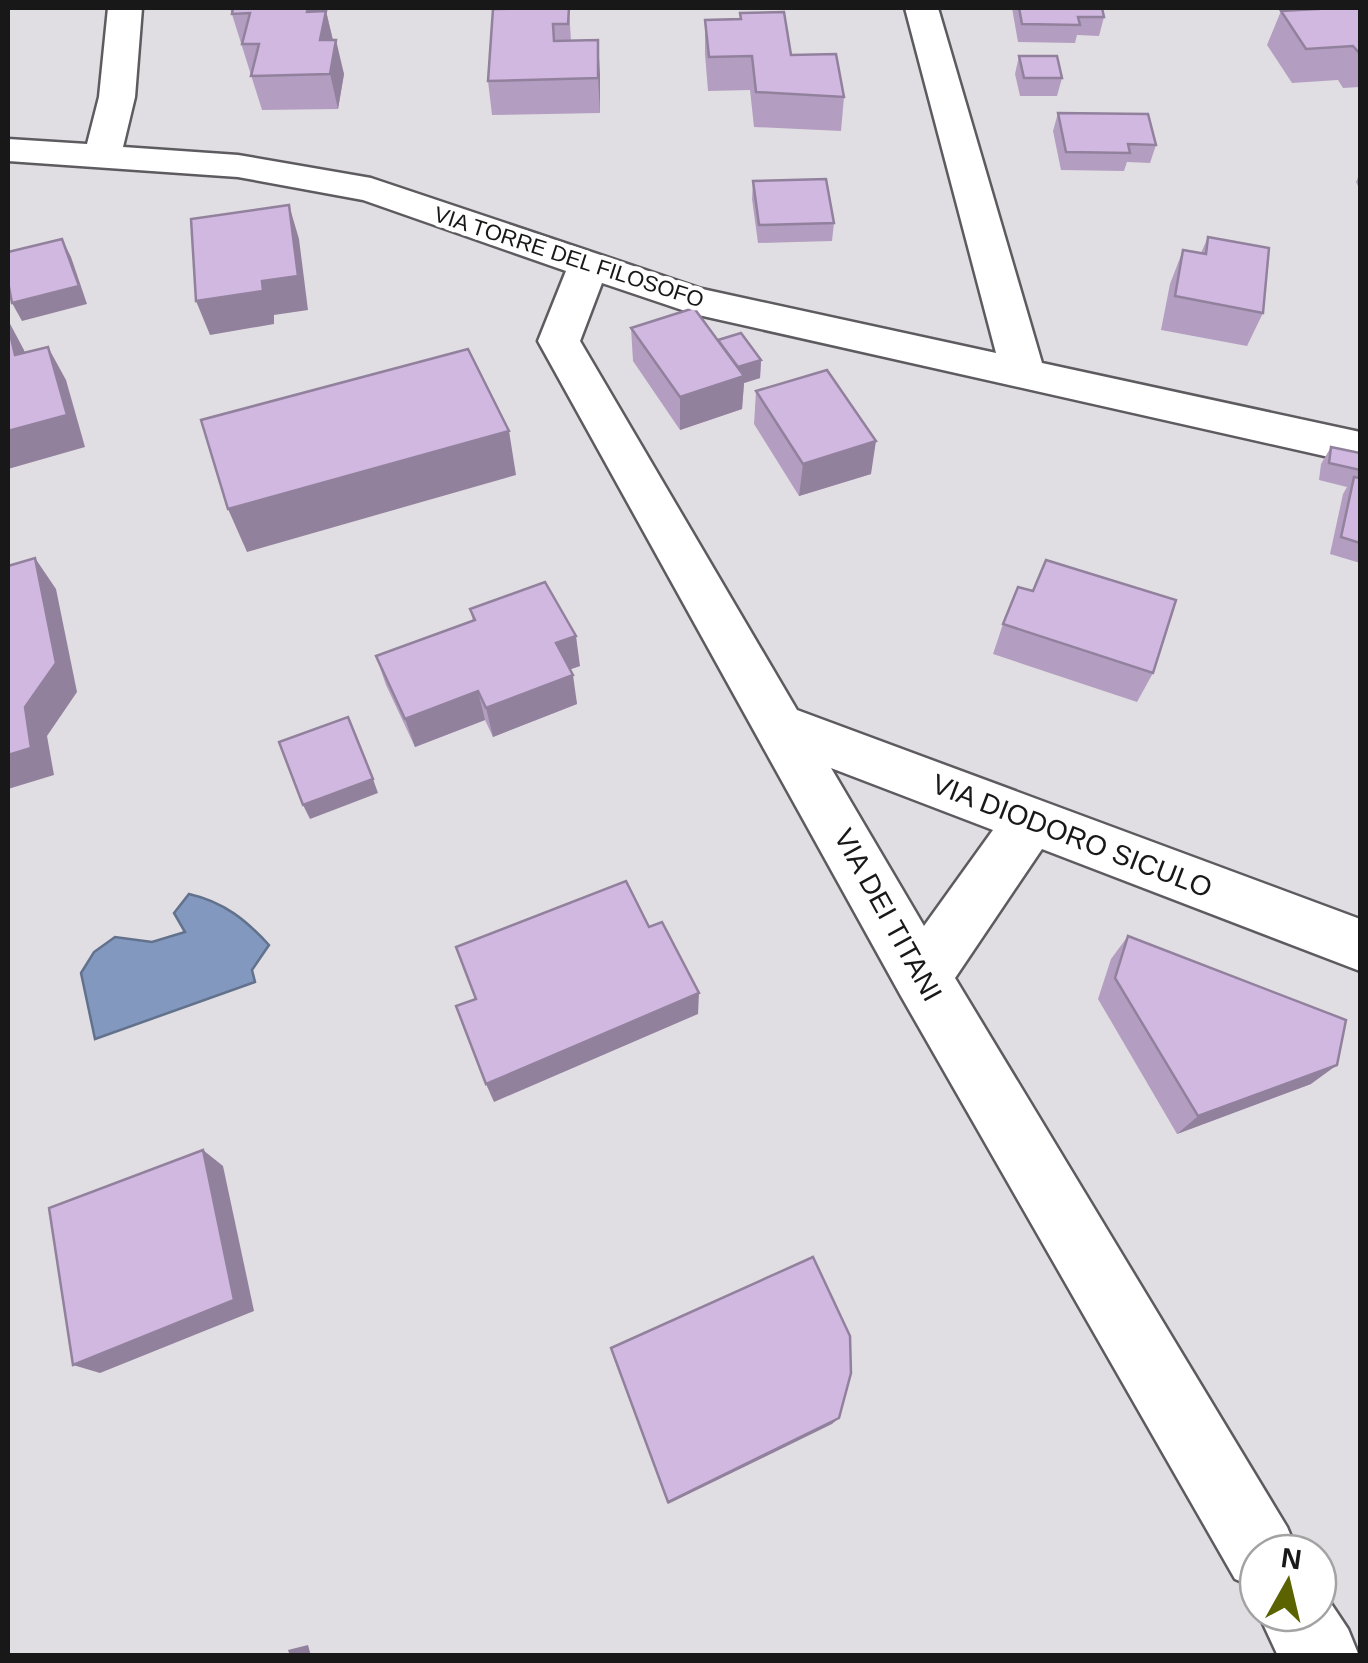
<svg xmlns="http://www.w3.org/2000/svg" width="1368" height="1663" viewBox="0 0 1368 1663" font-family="Helvetica,sans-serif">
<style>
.water{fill:#8298be;stroke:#62728c;stroke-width:2.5}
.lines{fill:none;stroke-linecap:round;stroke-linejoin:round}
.minor-casing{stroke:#5e5b60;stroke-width:5}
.minor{fill:#fff;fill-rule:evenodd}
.wall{fill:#b39ec1}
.shaded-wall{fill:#92819d}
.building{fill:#d0b8e0;stroke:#92819d;stroke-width:2.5}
.labels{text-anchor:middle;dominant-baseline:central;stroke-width:9;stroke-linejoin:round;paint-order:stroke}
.far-street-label{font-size:22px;fill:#191819;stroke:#fff}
.street-label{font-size:28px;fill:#191819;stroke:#fff}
</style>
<rect width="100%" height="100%" fill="#e1dee3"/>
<!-- water -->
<path class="water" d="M 189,894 C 224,902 246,920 269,945 L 252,970 L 255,982 L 95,1039 L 81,973 L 94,952 L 115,937 L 152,942 L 185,932 L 174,913 Z"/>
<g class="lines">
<defs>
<g id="minor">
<path d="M 108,8 L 142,8 L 135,97 L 123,147 L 238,155 L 371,178 L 702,289 L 996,353 L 905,8 L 938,8 L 1042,363 L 1360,432 L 1360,464 L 694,314 L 602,283 L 580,341 L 797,710 L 1360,919 L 1360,971 L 1042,849 L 955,978 L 1287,1527 L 1298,1553 L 1258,1553 L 1258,1589 L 1235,1579 L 901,996 L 538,341 L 566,271 L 363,200 L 238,177 L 8,161 L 8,139 L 87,144 L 99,97 ZM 831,768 L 993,830 L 924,926 Z"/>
<polygon points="1318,1584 1348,1629 1359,1656 1278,1656 1258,1613 1318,1613"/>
</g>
</defs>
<!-- minor casing -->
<use href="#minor" class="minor-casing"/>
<!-- minor -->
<use href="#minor" class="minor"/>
</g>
<!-- wall -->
<g class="wall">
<polygon points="230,8 319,8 320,11 326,11 333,40 344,74 338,109 262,110"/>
<polygon points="569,8 571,41 600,74 600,113 492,115 488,81"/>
<polygon points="1012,8 1102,8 1104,17 1099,36 1077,35 1075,43 1018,42"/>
<polygon points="1360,8 1360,87 1343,88 1338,80 1292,83 1267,45 1281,11"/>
<polygon points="740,13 844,97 841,131 754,127 750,90 708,91 705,54 705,20 740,19"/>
<polygon points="1019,56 1062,78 1057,96 1020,96 1015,74"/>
<polygon points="1058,113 1156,145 1150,163 1127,162 1124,171 1061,170 1053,131"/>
<polygon points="1360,173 1360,190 1356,182"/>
<polygon points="753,181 834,223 832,241 758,243 752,199"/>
<polygon points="1208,237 1263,313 1247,346 1161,330 1170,284 1183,250 1201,253"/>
<polygon points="631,328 718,340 761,360 760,378 744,383 742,409 680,430 633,361"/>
<polygon points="756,391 871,474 799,496 754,424"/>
<polygon points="1331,447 1360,453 1360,563 1330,554 1343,494 1347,487 1319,480 1321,464"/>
<polygon points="470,609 580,666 570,669 577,704 493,737 485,720 415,747 386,685 376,656 473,621"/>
<polygon points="1003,624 1153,673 1137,702 993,654"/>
<polygon points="1128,936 1311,1084 1177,1134 1098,999 1111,959"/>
</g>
<!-- shaded-wall -->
<g class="shaded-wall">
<polygon points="305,8 319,8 321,17 315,46"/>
<polygon points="326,11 334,45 320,40"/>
<polygon points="336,40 344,74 338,109 330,74"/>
<polygon points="598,40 600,74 600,113 598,78"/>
<polygon points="289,205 299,239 308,310 274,315 274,324 210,335 196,301 262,281"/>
<polygon points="62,239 71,257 87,304 22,321 12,303"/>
<polygon points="8,320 24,350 34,388 15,355"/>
<polygon points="48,347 66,380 85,447 8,469 8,431"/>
<polygon points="761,360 760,378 744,383 742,409 680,430 680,397 727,371"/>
<polygon points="509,431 516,475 247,552 228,509"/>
<polygon points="876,441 871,474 799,496 803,464"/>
<polygon points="35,558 56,589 77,692 47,736 54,775 8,789 8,755"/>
<polygon points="576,636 580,666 560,673 556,643"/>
<polygon points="573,675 577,704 493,737 486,708"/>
<polygon points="478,691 485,720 415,747 405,719"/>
<polygon points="373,779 378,793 310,819 303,805"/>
<polygon points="699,993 698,1014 494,1102 486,1084"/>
<polygon points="1337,1065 1311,1084 1177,1134 1198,1116"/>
<polygon points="203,1150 223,1166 254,1311 100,1373 73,1365"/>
<polygon points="839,1418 832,1424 668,1504 668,1502"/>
<polygon points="308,1645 311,1656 290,1656 288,1650"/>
</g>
<!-- building -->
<g class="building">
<polygon points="233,8 308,8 307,12 326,11 320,40 336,40 330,74 251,76 259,44 242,44 250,13 232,14"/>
<polygon points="569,8 568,24 553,24 554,41 598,40 598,78 488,81 493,9"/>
<polygon points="1019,8 1102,8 1104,17 1078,17 1080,25 1022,24"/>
<polygon points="1335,8 1360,8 1360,54 1353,46 1306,49 1281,11"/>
<polygon points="784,12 791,55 836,54 844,97 756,92 752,56 709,57 705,20 741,19 740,13"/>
<polygon points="1019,56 1057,56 1062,78 1024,78"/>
<polygon points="1058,113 1148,114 1156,145 1128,144 1130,153 1066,152"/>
<polygon points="826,179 834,223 759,225 753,181"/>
<polygon points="289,205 298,276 262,281 263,291 196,301 191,219"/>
<polygon points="1208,237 1269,248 1263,313 1175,296 1183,250 1206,254"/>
<polygon points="62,239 79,286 12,303 8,282 8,252"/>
<polygon points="694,308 744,376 680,397 631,328"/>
<polygon points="8,325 15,355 48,347 67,415 8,431"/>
<polygon points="741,333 761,360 738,367 718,340"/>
<polygon points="468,349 509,431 228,509 201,420"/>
<polygon points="827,370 876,441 803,464 756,391"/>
<polygon points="1331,447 1360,453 1360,470 1329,463"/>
<polygon points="1354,477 1360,478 1360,543 1341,537"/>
<polygon points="35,558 56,663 25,707 31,748 8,755 8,566"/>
<polygon points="1046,560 1176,600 1153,673 1003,624 1018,587 1033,591"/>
<polygon points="545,582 576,636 556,643 573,675 486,708 478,691 405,719 376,656 475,620 470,609"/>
<polygon points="348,717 373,779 303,805 279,742"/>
<polygon points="626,881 649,927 662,922 699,993 486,1084 456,1006 476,999 456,947"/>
<polygon points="1128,936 1346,1020 1337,1065 1198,1116 1115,978"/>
<polygon points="203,1150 234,1300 73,1365 49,1208"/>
<polygon points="813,1257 850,1336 851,1373 839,1418 668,1502 611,1348"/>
</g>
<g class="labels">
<!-- far-street labels -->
<g class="far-street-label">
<text transform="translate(569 257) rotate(18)">VIA TORRE DEL FILOSOFO</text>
</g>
<!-- street labels -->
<g class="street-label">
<text transform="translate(1072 836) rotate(21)">VIA DIODORO SICULO</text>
<text transform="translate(888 915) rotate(61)">VIA DEI TITANI</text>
</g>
</g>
<!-- border -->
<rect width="1368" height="1663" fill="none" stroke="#191819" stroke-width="20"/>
<!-- north arrow -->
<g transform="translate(1288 1583) rotate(8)"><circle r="48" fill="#ffffff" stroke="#a3a3a3" stroke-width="2.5"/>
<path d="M0-8L18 38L0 25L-18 38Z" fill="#5b6200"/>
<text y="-15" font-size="28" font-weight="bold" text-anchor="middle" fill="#191819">N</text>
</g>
</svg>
